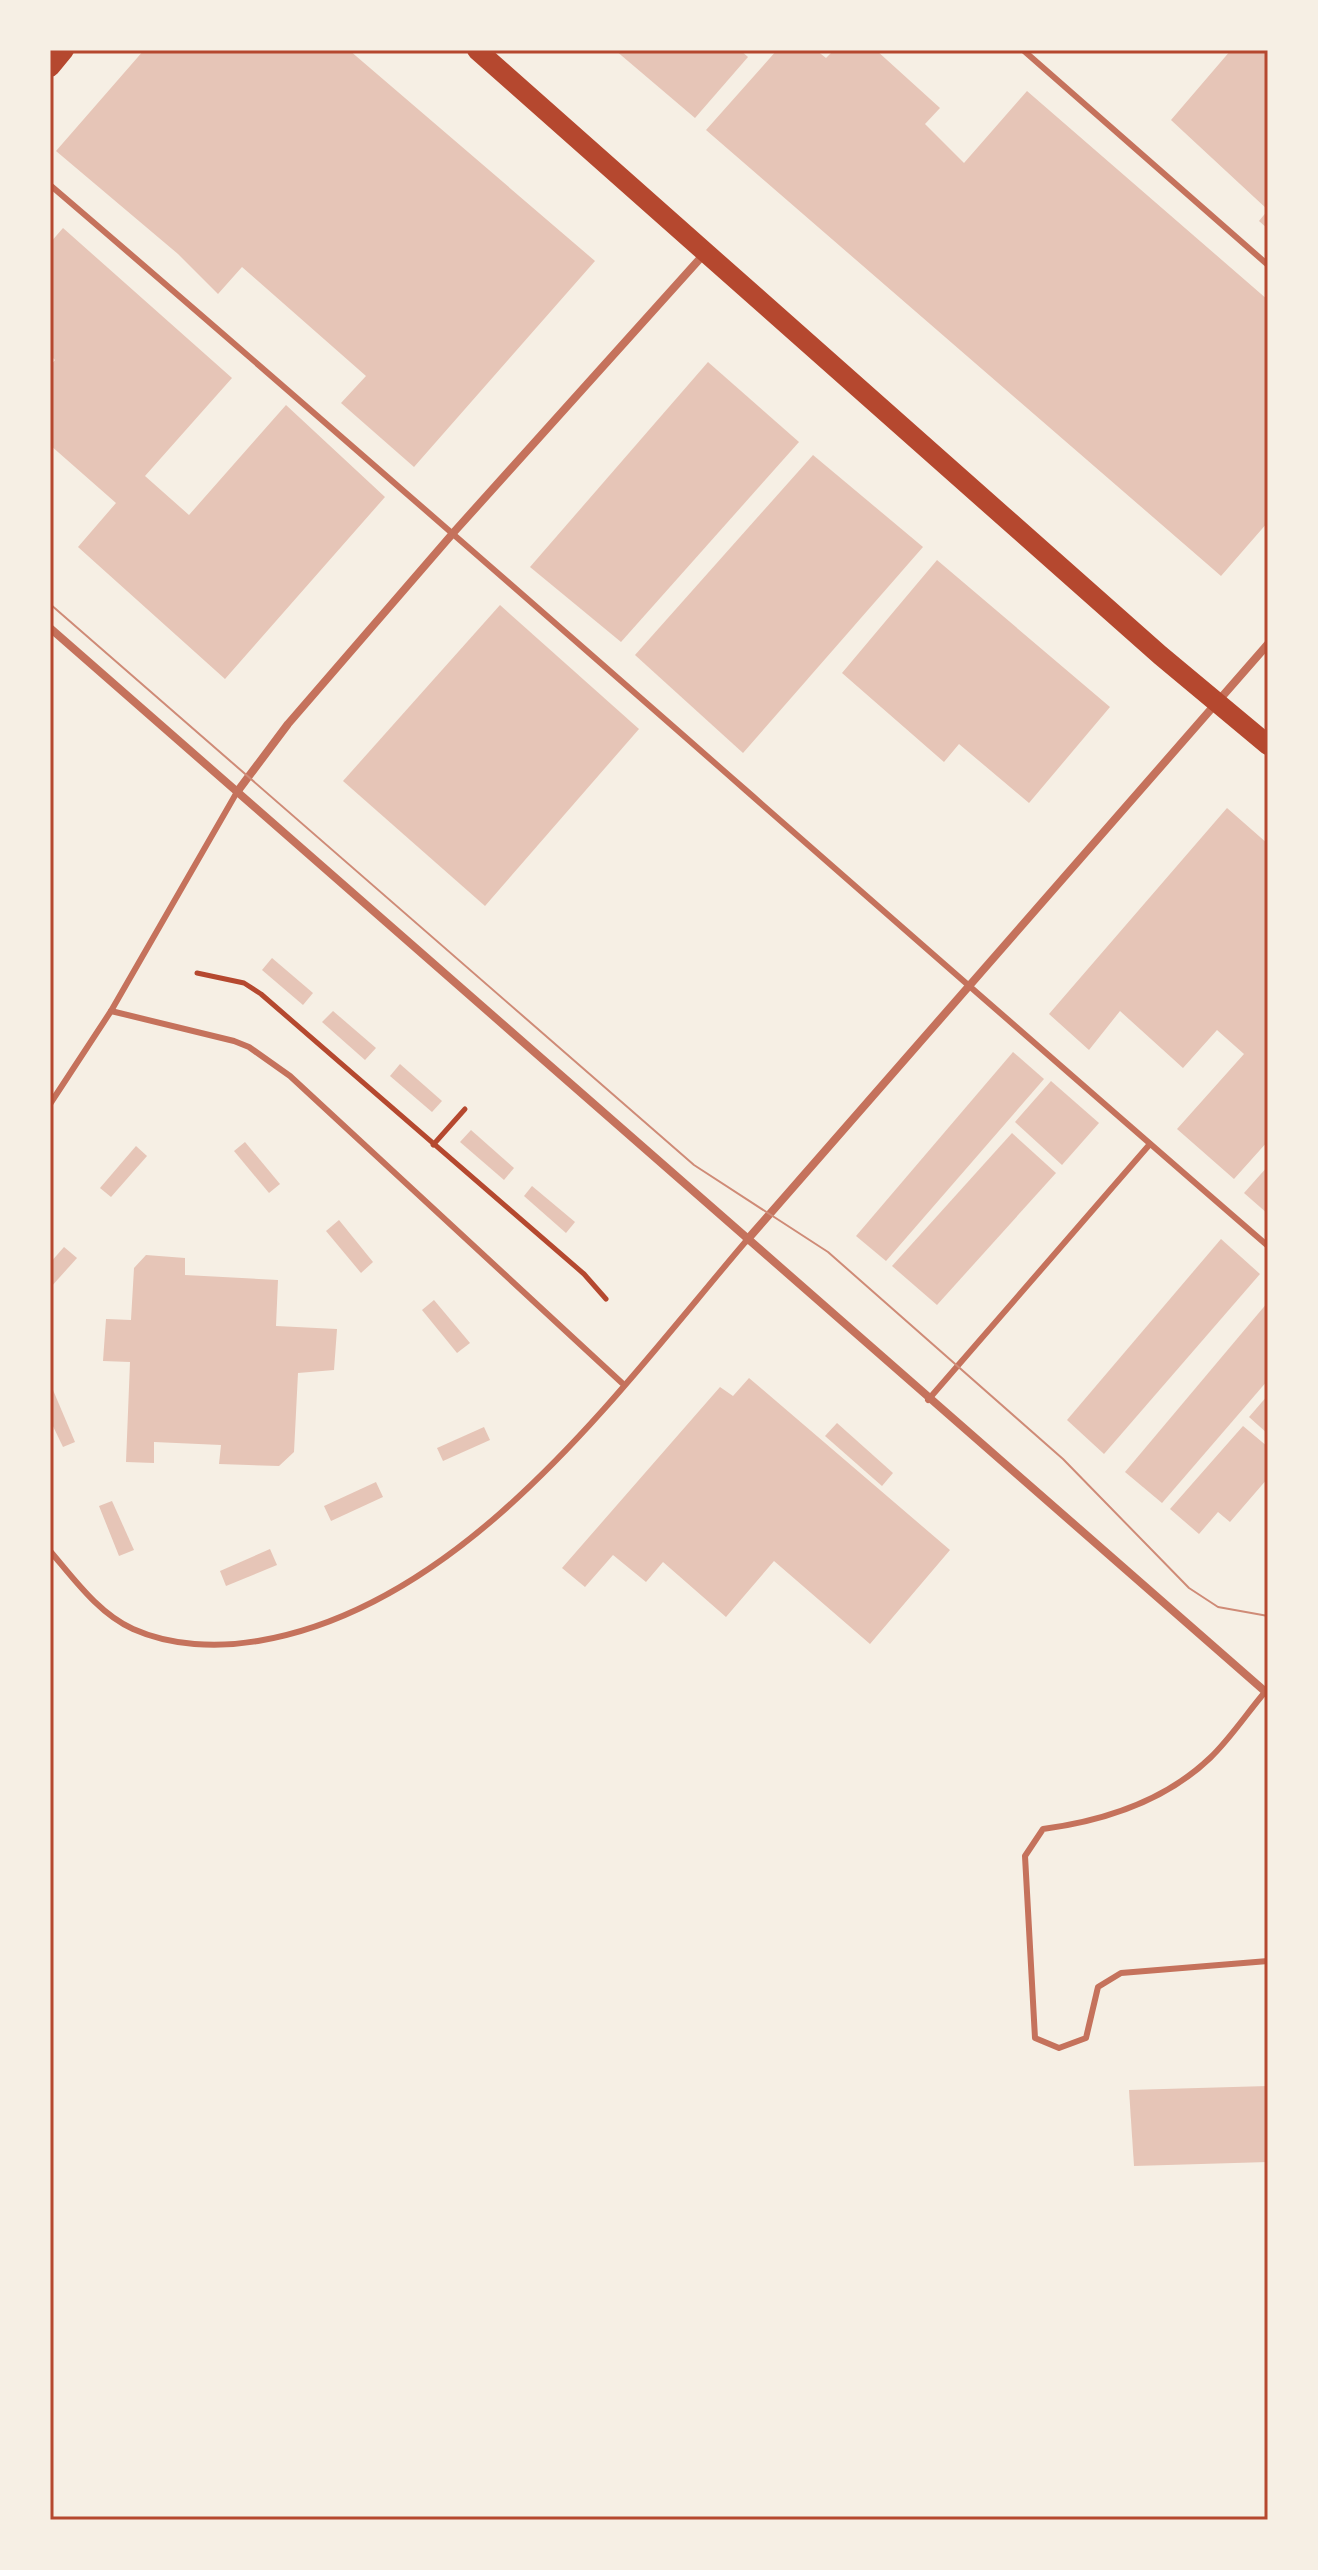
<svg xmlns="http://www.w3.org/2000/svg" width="1318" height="2570" viewBox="0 0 1318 2570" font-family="Inter,sans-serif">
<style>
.building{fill:#e6c5b7}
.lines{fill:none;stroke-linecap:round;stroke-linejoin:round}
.path{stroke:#b5482f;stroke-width:5}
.service{stroke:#c5725c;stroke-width:6}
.minor{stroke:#c5725c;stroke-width:8}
.primary{stroke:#b5482f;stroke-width:20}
.tram{stroke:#cf8b77;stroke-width:2}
.neatline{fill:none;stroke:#b5482f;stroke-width:3}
</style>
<rect width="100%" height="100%" fill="#f6efe4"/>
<!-- building -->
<g class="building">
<polygon points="144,50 349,50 595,261 414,467 341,403 366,376 242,267 218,294 178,254 56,151"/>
<polygon points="615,50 740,50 748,57 695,118"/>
<polygon points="777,50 816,50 826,58 834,50 876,50 940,108 925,124 964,163 1027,91 1268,300 1268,522 1221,576 706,130"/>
<polygon points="1231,50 1268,50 1268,229 1259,221 1268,210 1171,120"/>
<polygon points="63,228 232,378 145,476 189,515 286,405 385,497 225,679 78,547 116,503 50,445 50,366 55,360 50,355 50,243"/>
<polygon points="708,362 799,442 621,642 530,567"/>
<polygon points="813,455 923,547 743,753 635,655"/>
<polygon points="937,560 1110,707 1029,803 959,744 944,762 842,673"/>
<polygon points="500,605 639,729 485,906 343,781"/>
<polygon points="1227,808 1268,844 1268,1141 1234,1179 1177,1129 1244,1054 1217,1030 1183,1068 1120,1011 1089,1050 1049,1014"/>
<polygon points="272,958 313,993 303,1005 262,970"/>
<polygon points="333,1011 376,1048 365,1060 322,1022"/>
<polygon points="1013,1052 1044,1079 886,1261 856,1236"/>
<polygon points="400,1064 442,1101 432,1112 390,1076"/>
<polygon points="1051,1081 1099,1123 1062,1165 1015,1122"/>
<polygon points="471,1130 514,1168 504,1180 460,1142"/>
<polygon points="1012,1133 1056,1173 937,1305 892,1266"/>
<polygon points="245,1142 280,1184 269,1193 234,1151"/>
<polygon points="136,1146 147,1156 111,1197 100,1188"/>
<polygon points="1268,1166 1268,1214 1244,1193"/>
<polygon points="532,1186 575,1222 566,1233 524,1196"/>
<polygon points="339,1220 373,1262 361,1273 326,1231"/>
<polygon points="1221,1239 1260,1274 1104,1454 1067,1420"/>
<polygon points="64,1247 77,1258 50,1288 50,1263"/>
<polygon points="146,1255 185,1258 185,1275 278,1280 276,1326 337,1329 334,1370 298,1373 294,1452 279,1466 219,1464 221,1445 154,1442 154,1463 126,1462 130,1362 103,1361 106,1319 131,1320 134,1268"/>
<polygon points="434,1300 470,1343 457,1353 422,1310"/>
<polygon points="1268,1302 1268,1380 1162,1503 1125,1472"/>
<polygon points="749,1378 950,1550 870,1644 774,1561 726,1617 663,1562 646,1582 613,1555 585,1587 562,1568 720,1387 733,1396"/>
<polygon points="53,1390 75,1442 63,1447 50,1420"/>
<polygon points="1268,1395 1268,1434 1249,1417"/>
<polygon points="837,1423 893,1473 882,1486 825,1436"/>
<polygon points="1243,1426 1268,1447 1268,1478 1230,1522 1218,1512 1199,1534 1170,1509"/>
<polygon points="484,1427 490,1440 443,1461 437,1448"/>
<polygon points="376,1482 383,1497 331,1521 324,1506"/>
<polygon points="112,1501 134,1550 119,1556 99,1506"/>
<polygon points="270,1549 277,1565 226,1586 220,1571"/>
<polygon points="1268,2086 1268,2162 1134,2166 1129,2090"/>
</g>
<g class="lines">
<!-- path -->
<g class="path">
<polyline points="197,973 244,983 261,994 584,1274 606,1299"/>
<polyline points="433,1145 465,1109"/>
</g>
<!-- service -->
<g class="service">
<polyline points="1023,50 1268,265"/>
<path d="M 50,185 C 459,535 861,894 1268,1246"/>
<polyline points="111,1011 234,1041 249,1047 290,1076 622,1383"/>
<polyline points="50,1104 111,1011 237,792"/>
<polyline points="928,1400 1150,1144"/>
<path d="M 50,1551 C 74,1579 99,1614 133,1629 C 171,1646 217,1648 258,1641 C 466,1606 618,1391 747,1240"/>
<path d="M 1265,1692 C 1247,1713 1230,1739 1210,1758 C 1165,1801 1103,1821 1043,1829 L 1025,1856 L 1035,2038 L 1059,2048 L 1086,2038 L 1098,1987 L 1121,1973 L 1268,1961"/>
</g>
<!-- minor -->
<g class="minor">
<polyline points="50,628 1268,1694"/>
<polyline points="237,792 288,724 454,532 705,253"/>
<polyline points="747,1240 1268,644"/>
</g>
<!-- primary -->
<g class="primary">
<polyline points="477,50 1160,655 1268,745"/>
<polyline points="50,67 64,50"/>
</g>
<!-- tram -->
<polyline class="tram" points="50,604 694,1165 828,1252 1063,1459 1189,1588 1218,1607 1268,1616"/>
</g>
<!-- border -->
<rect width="1318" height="2570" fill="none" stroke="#f6efe4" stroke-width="104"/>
<rect x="52" y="52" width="1214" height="2466" class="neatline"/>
</svg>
